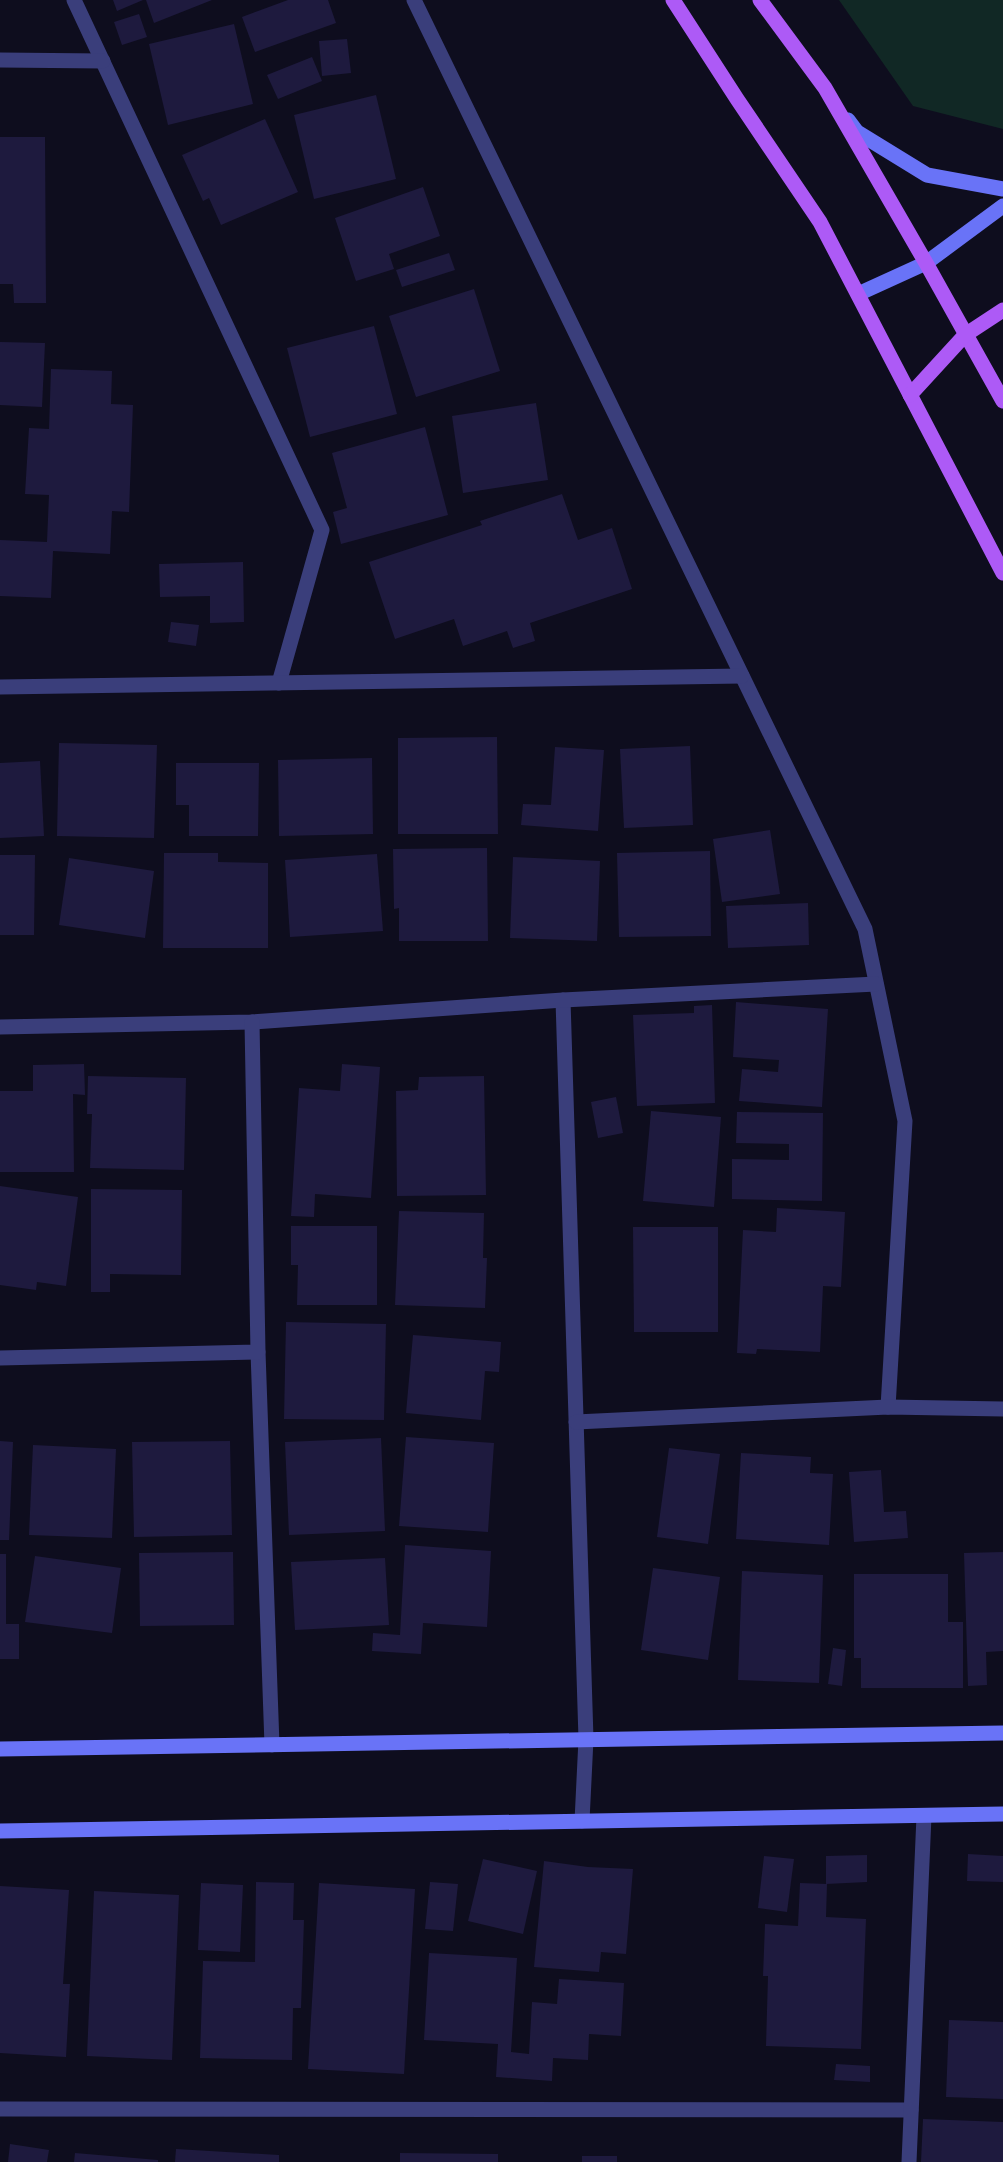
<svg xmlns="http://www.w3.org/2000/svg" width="1003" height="2162" viewBox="0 0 1003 2162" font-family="'DM Sans',sans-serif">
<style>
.green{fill:#112825}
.building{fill:#1e1a3e}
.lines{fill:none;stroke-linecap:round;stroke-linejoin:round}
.street{stroke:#3a3e7b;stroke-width:15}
.secondary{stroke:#6973f7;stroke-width:15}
.primary{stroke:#ad5af6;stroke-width:15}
</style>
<rect width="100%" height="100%" fill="#0e0d1e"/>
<!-- green -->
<polygon class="green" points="839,0 1003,0 1003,129 913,106"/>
<!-- building -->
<g class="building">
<polygon points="113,0 143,0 117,11"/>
<polygon points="146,0 212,0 154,23"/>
<polygon points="288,0 328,0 336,23 255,52 242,17"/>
<polygon points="139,14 147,37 122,45 114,22"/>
<polygon points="234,24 253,104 168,125 149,44"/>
<polygon points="347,39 351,73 322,76 319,41"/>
<polygon points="312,57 322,81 278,99 267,75"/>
<polygon points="376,95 396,179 314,199 294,115"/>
<polygon points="265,119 298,192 221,225 209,198 203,201 182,155"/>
<polygon points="0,137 45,137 46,303 14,303 13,284 0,284"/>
<polygon points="423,187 440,236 389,254 394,269 356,281 335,218"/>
<polygon points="449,253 455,270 402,287 396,270"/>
<polygon points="474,289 500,371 416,397 389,316"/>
<polygon points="374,326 397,414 310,437 287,348"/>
<polygon points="0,342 45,343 42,407 0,405"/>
<polygon points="51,369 112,371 111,404 133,405 129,512 112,511 110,554 53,551 51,598 0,596 0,540 47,542 49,495 25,494 29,428 49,429"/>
<polygon points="536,403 548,480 463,493 452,416"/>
<polygon points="425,427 448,515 341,544 333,512 347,508 332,453"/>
<polygon points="562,494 578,540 612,528 632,589 530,623 535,641 513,648 507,631 463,646 454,619 395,639 369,562 482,525 480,521"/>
<polygon points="243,562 244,622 210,623 210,596 160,597 159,564"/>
<polygon points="171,622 199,625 196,646 168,642"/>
<polygon points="497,737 498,834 398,834 398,738"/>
<polygon points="59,743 157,745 154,838 57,836"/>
<polygon points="690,746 693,825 624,828 620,749"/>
<polygon points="555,747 604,750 598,831 521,825 523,804 551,805"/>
<polygon points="372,758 373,834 279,836 278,760"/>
<polygon points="40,761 44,836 0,838 0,763"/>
<polygon points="176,763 259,763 258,836 189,836 189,805 176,805"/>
<polygon points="770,830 780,894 722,902 713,839"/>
<polygon points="487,848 488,941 399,941 399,908 394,909 393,849"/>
<polygon points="710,851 711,936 619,937 617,853"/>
<polygon points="164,853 218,853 218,862 268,863 268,948 163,948"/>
<polygon points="377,854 383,931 290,937 285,860"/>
<polygon points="0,855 35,855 34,935 0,935"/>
<polygon points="513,857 600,861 597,941 510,938"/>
<polygon points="69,858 154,871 145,938 59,925"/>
<polygon points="808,903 809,945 728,948 726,906"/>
<polygon points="736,1002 828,1009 822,1107 739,1101 742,1069 778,1072 779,1060 733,1057"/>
<polygon points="712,1005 715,1103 637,1106 633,1015 694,1013 694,1006"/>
<polygon points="84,1064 85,1095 73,1094 74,1172 0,1172 0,1091 33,1091 33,1065"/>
<polygon points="342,1064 380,1067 371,1198 315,1194 314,1217 291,1216 299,1088 340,1091"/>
<polygon points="88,1076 186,1078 184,1170 90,1168 92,1114 87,1114"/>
<polygon points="484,1076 486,1195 397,1196 396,1091 418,1090 419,1077"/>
<polygon points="616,1097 623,1133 598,1138 591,1102"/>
<polygon points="651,1111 721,1117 714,1207 643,1201"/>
<polygon points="737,1112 823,1113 822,1201 732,1199 732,1159 789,1160 789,1144 736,1143"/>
<polygon points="0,1186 78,1197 66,1286 37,1282 36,1290 0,1285"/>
<polygon points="91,1189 182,1190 181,1275 110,1274 110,1292 91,1292"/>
<polygon points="777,1208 845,1212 841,1287 823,1286 820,1352 757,1349 756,1354 737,1353 743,1230 776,1232"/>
<polygon points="399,1211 484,1213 483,1258 487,1258 485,1308 395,1305"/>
<polygon points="291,1226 377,1226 377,1305 297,1305 298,1265 291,1265"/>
<polygon points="633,1227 718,1227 718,1332 634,1332"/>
<polygon points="286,1322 386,1324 384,1420 284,1419"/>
<polygon points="413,1335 501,1342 499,1372 485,1371 481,1420 406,1413"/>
<polygon points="406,1437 494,1443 488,1532 399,1526"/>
<polygon points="381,1438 385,1531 289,1535 285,1442"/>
<polygon points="0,1441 13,1442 9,1540 0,1540"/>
<polygon points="230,1441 232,1535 134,1537 132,1442"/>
<polygon points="33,1445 116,1449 112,1538 29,1535"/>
<polygon points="669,1448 720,1454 708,1544 657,1537"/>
<polygon points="741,1453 811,1457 810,1473 833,1474 829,1545 736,1539"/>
<polygon points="881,1470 884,1512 906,1511 908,1538 854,1542 849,1472"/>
<polygon points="405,1545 491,1551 487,1627 423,1623 421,1654 372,1651 373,1633 400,1635"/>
<polygon points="233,1552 234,1625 140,1626 139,1553"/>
<polygon points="1003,1552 1003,1651 986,1652 987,1685 968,1686 964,1553"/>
<polygon points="0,1554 6,1554 6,1624 19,1624 19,1659 0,1659"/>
<polygon points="35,1556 121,1568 112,1633 25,1622"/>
<polygon points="385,1558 389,1625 295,1630 291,1562"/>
<polygon points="653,1568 720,1577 708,1660 641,1650"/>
<polygon points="742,1571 823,1575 819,1683 738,1680"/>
<polygon points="854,1574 948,1574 948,1622 963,1622 963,1688 861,1688 861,1658 854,1658"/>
<polygon points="833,1648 846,1650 842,1686 828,1684"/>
<polygon points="968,1854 1003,1856 1003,1882 967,1881"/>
<polygon points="867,1855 867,1882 826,1884 826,1856"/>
<polygon points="764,1856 794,1859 787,1912 758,1908"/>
<polygon points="483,1859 537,1871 523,1934 468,1921"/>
<polygon points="544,1861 588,1867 633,1869 626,1954 601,1952 599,1972 534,1967"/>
<polygon points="256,1882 294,1883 293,1920 304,1920 301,2008 293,2008 292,2060 200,2058 203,1961 255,1962"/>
<polygon points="430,1882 458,1884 453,1931 425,1929"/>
<polygon points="201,1883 243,1885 240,1952 198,1950"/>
<polygon points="319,1883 415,1889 404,2074 308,2069"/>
<polygon points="800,1883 827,1884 826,1917 866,1919 861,2049 766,2046 768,1976 763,1976 765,1924 798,1926"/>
<polygon points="0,1886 69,1890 63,1984 70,1984 66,2057 0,2053"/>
<polygon points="94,1891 179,1895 172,2060 87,2056"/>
<polygon points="429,1953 517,1958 511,2052 529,2054 532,2002 557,2004 559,1979 624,1983 621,2036 589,2034 588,2060 553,2058 552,2081 496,2077 498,2044 424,2040"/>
<polygon points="949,2020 1003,2022 1003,2099 946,2097"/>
<polygon points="836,2064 870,2066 870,2082 834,2080"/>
<polygon points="923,2119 1003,2122 1003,2162 921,2162"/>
<polygon points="10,2144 49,2150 47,2162 8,2162"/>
<polygon points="176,2149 279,2155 279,2162 175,2162"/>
<polygon points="75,2153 158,2160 158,2162 74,2162"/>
<polygon points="400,2153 498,2154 498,2162 400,2162"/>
<rect x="582" y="2156" width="35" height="6"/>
</g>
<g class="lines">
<!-- street -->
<g class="street">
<polyline points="74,0 322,530 279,683"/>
<polyline points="414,0 865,929 905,1121 888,1407"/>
<polyline points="0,60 103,61"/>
<polyline points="0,687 742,676"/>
<polyline points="563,1000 586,1739 582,1821"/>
<polyline points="0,1027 252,1022 563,1000 876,984"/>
<polyline points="258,1352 272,1745"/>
<polyline points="0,1358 258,1352 252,1022"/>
<polyline points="576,1422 888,1407 1003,1409"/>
<polyline points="0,2109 911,2110"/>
<polyline points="909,2162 924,1816"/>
</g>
<!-- secondary -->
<g class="secondary">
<polyline points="848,120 857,132 927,175 1003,189"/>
<polyline points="858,294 926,263 1003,206"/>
<polyline points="0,1749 1003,1733"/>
<polyline points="0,1831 1003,1814"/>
</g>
<!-- primary -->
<g class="primary">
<polyline points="673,0 737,99 820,222 1003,573"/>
<polyline points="760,0 825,88 926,263 1003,401"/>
<polyline points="910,395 965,335 1003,310"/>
</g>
</g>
</svg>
